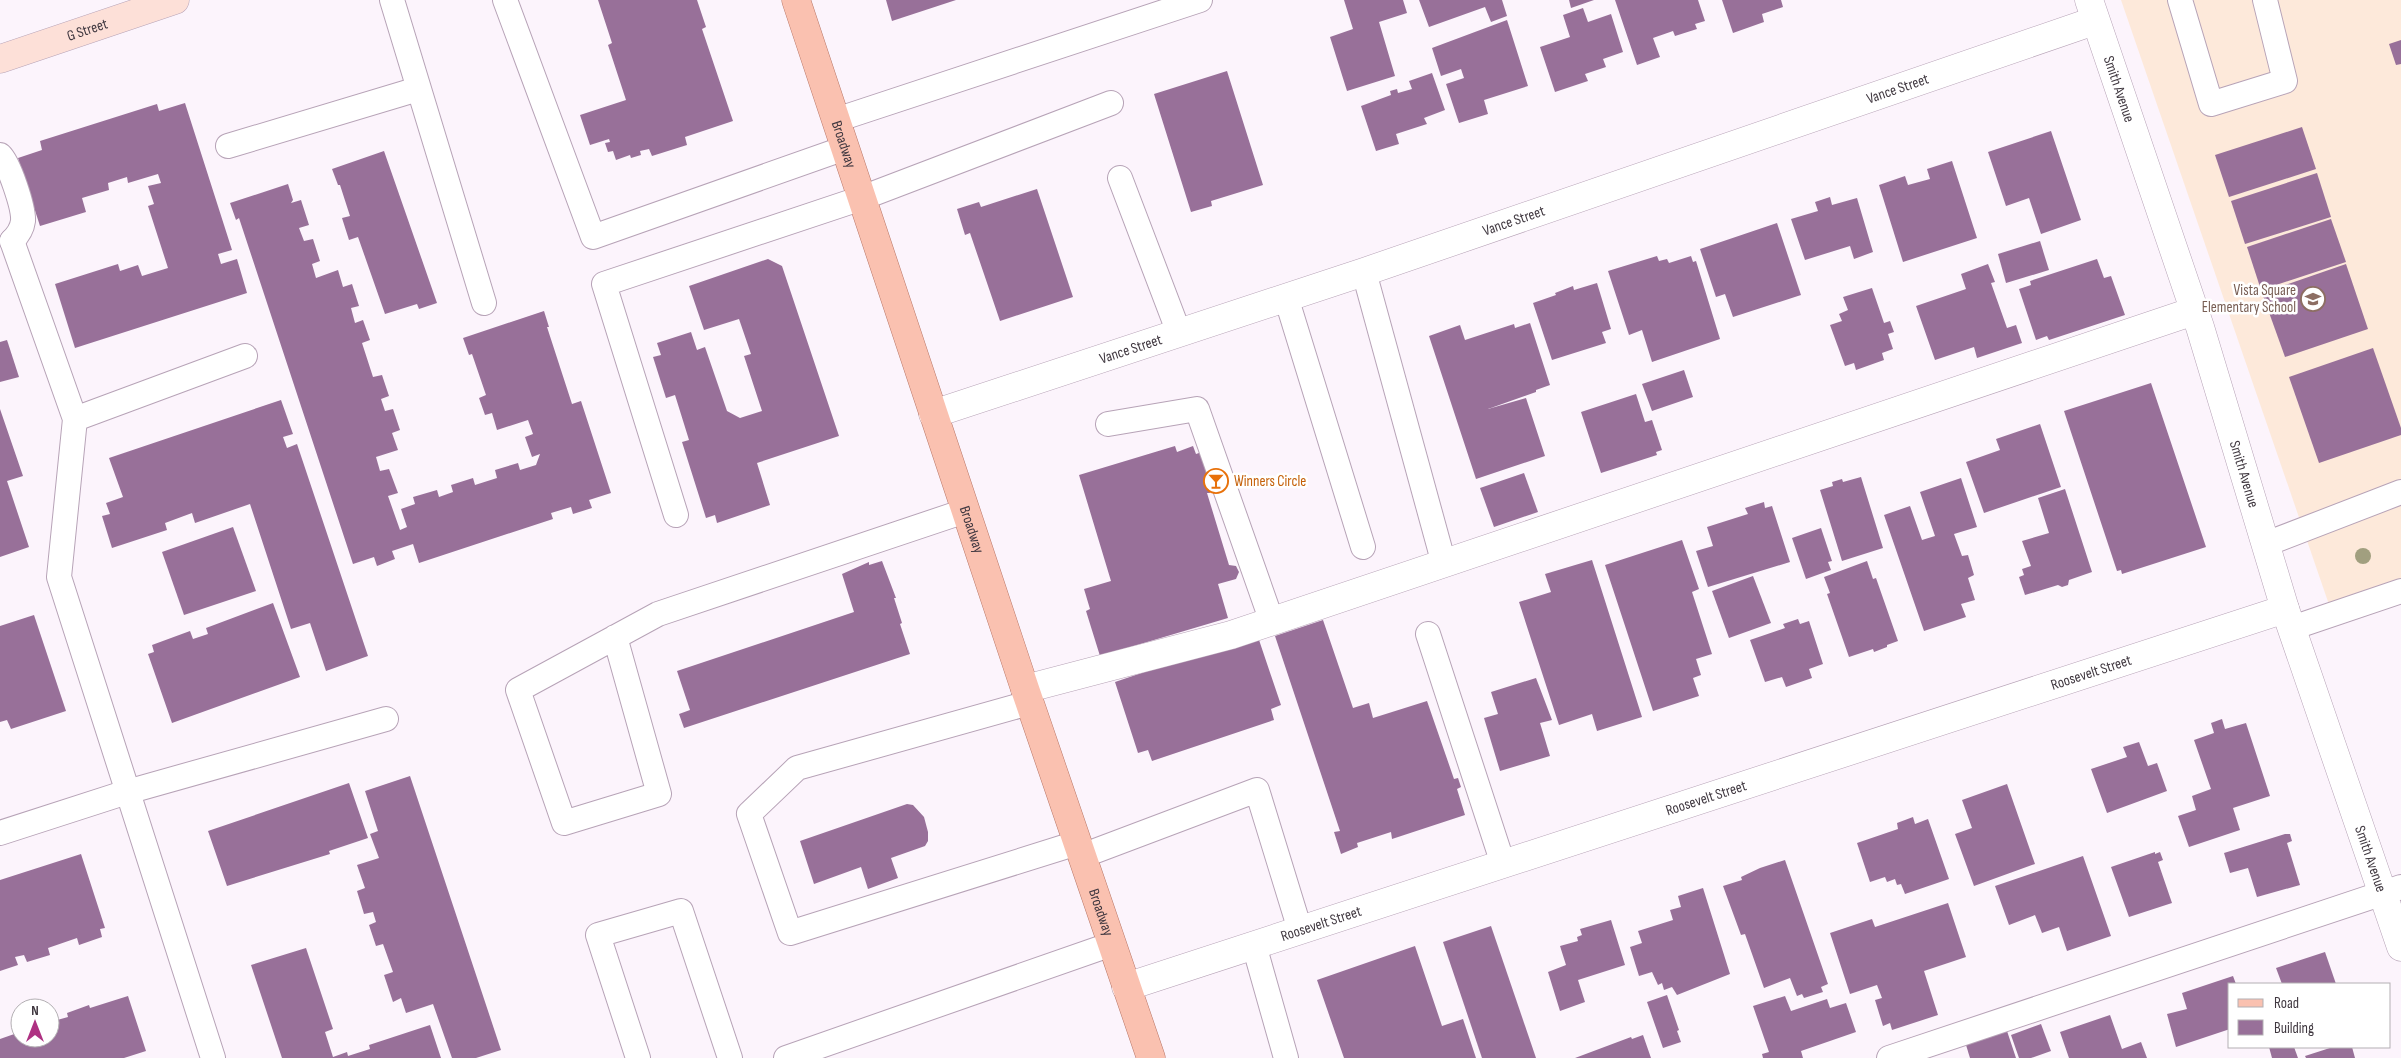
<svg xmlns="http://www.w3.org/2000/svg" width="2401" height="1058" viewBox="0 0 2401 1058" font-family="'Sofia Sans Condensed',sans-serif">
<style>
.education{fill:#fde9da}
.building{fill:#987099}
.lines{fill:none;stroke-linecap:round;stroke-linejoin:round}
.lane-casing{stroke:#b7a3b7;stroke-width:26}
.street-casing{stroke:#b7a3b7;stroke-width:29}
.secondary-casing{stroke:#b7a3b7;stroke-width:29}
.primary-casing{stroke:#b77667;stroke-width:29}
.lane{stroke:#fff;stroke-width:24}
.street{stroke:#fff;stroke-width:28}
.secondary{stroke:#fde0d8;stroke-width:28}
.primary{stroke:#fac1b0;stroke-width:28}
.tree{fill:#a19f7f}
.labels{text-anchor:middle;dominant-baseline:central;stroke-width:5;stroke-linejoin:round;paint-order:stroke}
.street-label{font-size:15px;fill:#403840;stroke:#fff}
.education-label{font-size:15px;fill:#785e54;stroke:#fff;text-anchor:end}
.food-label{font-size:15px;fill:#c56008;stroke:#fff;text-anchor:start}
</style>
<rect width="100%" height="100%" fill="#fcf4fc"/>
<!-- education -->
<polygon class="education" points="2121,0 2401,0 2401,598 2335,622"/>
<!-- building -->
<g class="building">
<polygon points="598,0 697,0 706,27 702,29 733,121 685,137 687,145 652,156 649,149 640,151 641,155 631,158 630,155 616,160 613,151 608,152 605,143 610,142 609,139 590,145 580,115 626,100 608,45 612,43"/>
<polygon points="886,0 956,0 892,21"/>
<polygon points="1344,0 1403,0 1407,13 1379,22 1395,76 1347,91 1330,37 1353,29"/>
<polygon points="1419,0 1502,0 1507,16 1491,22 1485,7 1429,27"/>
<polygon points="1569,0 1594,0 1571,8"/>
<polygon points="1615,0 1698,0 1705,21 1695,24 1697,29 1675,36 1673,31 1653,38 1660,57 1637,65"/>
<polygon points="1722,0 1781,0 1783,7 1762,14 1764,22 1733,33"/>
<polygon points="1583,8 1588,22 1611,14 1623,52 1603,59 1606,67 1585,74 1588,81 1555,92 1540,47 1570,37 1563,15"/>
<polygon points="1507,20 1528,86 1484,100 1488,114 1459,123 1446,84 1464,78 1461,69 1441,76 1432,48"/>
<polygon points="2401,40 2401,64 2396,65 2389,44"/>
<polygon points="1227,71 1263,185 1211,201 1212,206 1191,212 1154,94"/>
<polygon points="1432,73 1445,110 1424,118 1427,124 1396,134 1399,144 1376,151 1361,106 1391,95 1390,91 1397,89 1398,93 1412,89 1409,81"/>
<polygon points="185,103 232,250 218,254 221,264 237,259 247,293 75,348 55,284 118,264 120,271 138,265 142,276 168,268 148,206 154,204 148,186 161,183 158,174 128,183 127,177 108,183 109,190 82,198 86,212 40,226 18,158 42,150 40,141 157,104 159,111"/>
<polygon points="2302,127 2316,169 2229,197 2215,155"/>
<polygon points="2051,131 2081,220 2041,234 2029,198 2006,206 1988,152"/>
<polygon points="384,151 437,303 419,309 417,304 385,314 358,237 349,240 342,218 350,216 340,185 338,185 332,169"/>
<polygon points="1952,161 1977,238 1903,262 1879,185 1905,176 1908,185 1930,179 1927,169"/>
<polygon points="2317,173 2331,217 2245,244 2231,201"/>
<polygon points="288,184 293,200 291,203 301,200 309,225 299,228 304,241 313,239 320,261 312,264 316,278 338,270 343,287 352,284 359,306 351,308 355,323 363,320 370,340 362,343 373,377 382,375 389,396 381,399 385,411 393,409 400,430 392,433 398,450 376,457 380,471 389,469 398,493 388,496 400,530 407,527 401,509 415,504 413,497 437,490 439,497 453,492 451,485 473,478 475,485 497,478 495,470 518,463 520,470 536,465 540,454 532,457 525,437 533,434 528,420 497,430 492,413 485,415 479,398 486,395 472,354 469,355 463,338 544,311 549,327 547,327 572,404 581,401 611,493 589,500 592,508 573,514 571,507 551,513 553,519 419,563 413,544 392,551 395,559 377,566 374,557 353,564 239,218 236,220 230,203"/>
<polygon points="1037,189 1073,297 1000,321 970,233 965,235 957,209 979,202 981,207"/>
<polygon points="1830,197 1832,205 1857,198 1873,252 1854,259 1850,246 1805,260 1791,219 1818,211 1815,202"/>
<polygon points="2331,219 2346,262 2261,290 2247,247"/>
<polygon points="1777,223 1801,295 1733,317 1725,294 1716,297 1700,249"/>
<polygon points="2040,241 2049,270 2006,283 1998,254"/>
<polygon points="1657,256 1659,261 1667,259 1669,263 1691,256 1693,262 1696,261 1720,339 1652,362 1642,330 1629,335 1608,271"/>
<polygon points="768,259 782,266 839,436 757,463 770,505 717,523 715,515 706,518 682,442 689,440 675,395 666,398 653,357 661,355 657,343 691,332 697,350 705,347 727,411 740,418 762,411 744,356 751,354 739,319 704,330 689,286"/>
<polygon points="2097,259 2104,278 2111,276 2125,315 2049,340 2047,336 2036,340 2019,289 2031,285 2030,281"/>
<polygon points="1988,264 1995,282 1991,283 2007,328 2016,325 2022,343 1977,358 1974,347 1935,360 1916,306 1966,289 1961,274"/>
<polygon points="2346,264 2368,329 2285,357 2262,293"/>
<polygon points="1597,283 1611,329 1602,332 1606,343 1552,360 1533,303 1556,295 1555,293 1573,286 1574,290"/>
<polygon points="1872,288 1884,323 1890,321 1894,332 1888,334 1893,349 1882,353 1884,360 1856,370 1854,363 1845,366 1830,325 1842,321 1839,314 1848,310 1843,297"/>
<polygon points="1530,323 1550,385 1536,390 1536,392 1488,409 1526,398 1545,456 1476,479 1429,336 1460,325 1465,340 1514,324 1515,328"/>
<polygon points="7,340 19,377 0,382 0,342"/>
<polygon points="2373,348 2401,428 2401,435 2319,463 2289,377"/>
<polygon points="1684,370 1693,397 1652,411 1642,384"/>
<polygon points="2151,383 2206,547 2122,574 2121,570 2117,571 2064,411"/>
<polygon points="1636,394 1645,422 1652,420 1662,450 1656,452 1657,455 1601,473 1581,412"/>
<polygon points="281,400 293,434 283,437 287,448 297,444 368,656 326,671 310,623 291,629 250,504 195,523 192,513 165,523 167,530 112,548 102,516 110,514 106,503 123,497 109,458"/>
<polygon points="0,409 23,476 7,481 29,547 0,557"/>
<polygon points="2040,424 2061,487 1984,513 1966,462 2000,450 1996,439"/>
<polygon points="1175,446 1177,452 1193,446 1196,454 1205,451 1216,487 1209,489 1210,493 1207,493 1229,565 1236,566 1239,572 1236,579 1218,584 1228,618 1100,656 1086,611 1090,609 1084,589 1111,581 1079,475"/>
<polygon points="1524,473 1538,512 1494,527 1480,488"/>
<polygon points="1861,477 1883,548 1842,561 1820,490 1833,486 1832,482 1842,479 1843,482"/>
<polygon points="1961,478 1977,527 1954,534 1962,556 1968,555 1974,575 1968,578 1975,600 1961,604 1966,617 1924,631 1884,515 1910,506 1922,540 1935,536 1920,492"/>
<polygon points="2065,489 2092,572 2069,580 2068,585 2062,587 2058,585 2025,595 2019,577 2024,575 2022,569 2031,566 2022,541 2049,533 2038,498"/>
<polygon points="1764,502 1765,508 1772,506 1790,562 1708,587 1696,551 1713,546 1707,527 1748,514 1745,508"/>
<polygon points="233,527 256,591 184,615 162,552"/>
<polygon points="1821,528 1832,561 1828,562 1831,570 1806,579 1792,538"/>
<polygon points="1682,540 1699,589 1692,592 1712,654 1696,659 1701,675 1693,678 1699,696 1653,711 1605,565"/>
<polygon points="1592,560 1642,717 1597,731 1592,714 1559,725 1519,602 1551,592 1545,574"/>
<polygon points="882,561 896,598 894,598 902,623 900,624 910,654 684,728 679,714 690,710 677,671 854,612 842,574 869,562 869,565"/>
<polygon points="1867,561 1873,579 1876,578 1898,641 1887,645 1887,647 1874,652 1873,649 1849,657 1827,594 1830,593 1824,577"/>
<polygon points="1753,576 1771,623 1729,638 1712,591"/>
<polygon points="273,603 300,677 172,723 148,654 154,652 152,645 190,631 193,639 208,634 206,628"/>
<polygon points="34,615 66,711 11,729 7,720 0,722 0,626"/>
<polygon points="1798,619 1800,624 1809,621 1823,664 1809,669 1812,678 1786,687 1782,677 1765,682 1750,640 1785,628 1783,624"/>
<polygon points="1323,620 1353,708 1369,703 1373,718 1427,701 1454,779 1458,778 1461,787 1457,789 1465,815 1392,839 1391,832 1357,843 1358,847 1341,854 1334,832 1340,831 1275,636"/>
<polygon points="1257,634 1281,705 1271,709 1274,720 1152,761 1148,750 1138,753 1115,682"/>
<polygon points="1536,678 1552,720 1540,723 1550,756 1500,771 1484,718 1498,714 1491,692"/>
<polygon points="2222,719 2225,729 2246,723 2270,796 2233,808 2240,830 2189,847 2178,816 2196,810 2192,796 2211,789 2194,740 2214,733 2211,723"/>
<polygon points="2139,742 2148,766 2157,763 2167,791 2107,813 2091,769 2127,757 2123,747"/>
<polygon points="410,776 501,1050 476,1058 452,1058 433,1004 406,1013 401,998 393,1002 384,975 393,972 383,944 376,946 369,925 376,922 373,912 364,914 357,891 365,888 357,865 379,858 370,834 378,831 365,791"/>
<polygon points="349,783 368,838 329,851 330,854 227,886 208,831"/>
<polygon points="2007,784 2035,864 1974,886 1955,834 1972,828 1962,800"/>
<polygon points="907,804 913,805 924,817 928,832 928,841 925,846 891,858 898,878 868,889 861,867 814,884 800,841"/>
<polygon points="1913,817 1915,824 1928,819 1949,879 1905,894 1901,884 1897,885 1895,879 1887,882 1885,877 1870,882 1857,843 1898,829 1897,823"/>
<polygon points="2285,834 2290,834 2292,841 2287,843 2300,885 2257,897 2248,868 2230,873 2224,853"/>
<polygon points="2155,852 2155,854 2160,852 2163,860 2158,862 2172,903 2129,917 2111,867"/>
<polygon points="81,854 105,928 100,929 102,937 79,945 77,938 48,948 50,955 27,962 24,955 15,957 18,965 0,971 0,880"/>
<polygon points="2083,856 2111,936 2067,951 2059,927 2042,933 2035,915 2009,925 1995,886"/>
<polygon points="1785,860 1828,984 1821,987 1823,992 1804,998 1802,994 1797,996 1790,978 1764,988 1745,934 1741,935 1723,886 1742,880 1741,877 1760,868"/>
<polygon points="1703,888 1730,974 1677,995 1672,987 1664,990 1662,983 1658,985 1652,972 1639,976 1630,947 1642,943 1638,931 1673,920 1670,910 1681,907 1678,896"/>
<polygon points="1948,903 1966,957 1924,971 1938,1015 1892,1030 1890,1023 1883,1026 1875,1000 1882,998 1877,985 1850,994 1830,933 1872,919 1875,927"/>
<polygon points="1611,920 1625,965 1578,980 1585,1002 1560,1011 1548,972 1566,965 1560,946 1578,941 1577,937 1582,935 1580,929"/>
<polygon points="1491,926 1536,1058 1482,1058 1443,942"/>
<polygon points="1415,946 1442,1026 1463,1019 1476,1058 1344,1058 1317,980"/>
<polygon points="306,948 333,1029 325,1032 333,1057 347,1052 348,1056 370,1049 369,1045 430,1025 441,1058 282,1058 251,965"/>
<polygon points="2325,952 2336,984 2282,984 2276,968"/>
<polygon points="2233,976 2236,984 2230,984 2230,1029 2176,1047 2167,1014 2187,1009 2182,993"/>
<polygon points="1667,995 1679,1030 1677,1031 1681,1042 1663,1048 1647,1002"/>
<polygon points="128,996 146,1051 124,1058 0,1058 0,1039 20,1032 20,1038 50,1038 50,1022 68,1017 67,1013 89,1005 90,1008"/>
<polygon points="1785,996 1791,1011 1827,999 1830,1008 1846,1003 1856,1032 1801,1051 1803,1058 1763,1058 1762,1054 1769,1052 1753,1006"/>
<polygon points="2110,1015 2122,1049 2141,1042 2147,1058 2069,1058 2060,1032"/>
<polygon points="2041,1024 2051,1051 2031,1058 2019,1058 2011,1035"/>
<polygon points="2007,1031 2016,1058 1970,1058 1966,1045"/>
<polygon points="1643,1035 1651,1058 1575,1058 1631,1037 1632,1039"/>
<polygon points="2269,1047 2294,1047 2298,1058 2272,1058"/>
<polygon points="2333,1047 2352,1047 2355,1058 2306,1058 2305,1056"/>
</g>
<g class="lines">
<defs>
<g id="lane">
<polyline points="392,0 484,303"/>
<polyline points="505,0 593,237 845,148"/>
<polyline points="2180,0 2211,104 2285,81 2265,0"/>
<polyline points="836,120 1200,0"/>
<polyline points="228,146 418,89"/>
<path d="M 0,155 C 9,163 24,208 23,221 C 22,229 17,236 12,241"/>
<polyline points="1120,178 1179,333"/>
<polyline points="12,241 75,419 59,577 213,1058"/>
<polyline points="1364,272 1444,564"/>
<polyline points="1286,297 1363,547"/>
<polyline points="75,419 245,356"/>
<polyline points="1108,424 1197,409 1272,622"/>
<polyline points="676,515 604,284 862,198 1111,103"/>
<polyline points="2266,544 2401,492"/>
<polyline points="2292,628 2401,591"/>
<polyline points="1428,634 1503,864"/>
<polyline points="615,637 659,794 564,823 518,690 658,614 965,511"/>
<polyline points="1029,703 797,768 749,814 790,933 1077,843"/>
<polyline points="0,833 127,792 386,719"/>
<polyline points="1082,856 1257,790 1300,930"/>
<polyline points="1254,945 1286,1058"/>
<polyline points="638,1058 598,935 681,911 730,1058"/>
<polyline points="786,1058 1112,944"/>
<polyline points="1889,1058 2401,887"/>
</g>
<g id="street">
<path id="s1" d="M 2089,0 L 2200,327 L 2285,609 L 2401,947"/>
<path id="s2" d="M 933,414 L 1364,272 L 2094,21"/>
<polyline points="1025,689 1231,635 2194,311"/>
<path id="s3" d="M 1126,987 L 2285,609"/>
</g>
<g id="secondary">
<path id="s4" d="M 0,59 L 175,0"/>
</g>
<g id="primary">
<path id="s5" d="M 796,0 L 1025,689 L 1151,1058"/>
</g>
</defs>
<!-- lane casing -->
<use href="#lane" class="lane-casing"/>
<!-- street casing -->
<use href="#street" class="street-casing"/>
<!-- secondary casing -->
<use href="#secondary" class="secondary-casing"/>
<!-- primary casing -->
<use href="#primary" class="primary-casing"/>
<!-- lane -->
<use href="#lane" class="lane"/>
<!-- street -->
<use href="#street" class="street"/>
<!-- secondary -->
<use href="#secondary" class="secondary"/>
<!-- primary -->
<use href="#primary" class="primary"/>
</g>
<!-- trees -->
<circle class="tree" cx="2363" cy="556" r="8"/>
<!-- icons -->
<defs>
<symbol id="school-ring" viewBox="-11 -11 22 22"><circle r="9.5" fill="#fff" stroke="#8d6e63" stroke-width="1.5"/><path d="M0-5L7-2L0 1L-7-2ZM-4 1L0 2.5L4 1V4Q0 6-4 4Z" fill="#8d6e63"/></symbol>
<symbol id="bar-ring" viewBox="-11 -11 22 22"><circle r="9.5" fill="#fff" stroke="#e8710a" stroke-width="1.5"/><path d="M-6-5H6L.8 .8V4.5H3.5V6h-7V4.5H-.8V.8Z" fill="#e8710a"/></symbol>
</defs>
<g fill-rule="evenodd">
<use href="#school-ring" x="2299" y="285" width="28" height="28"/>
<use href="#bar-ring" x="1202" y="467" width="28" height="28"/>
</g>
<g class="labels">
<!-- street labels -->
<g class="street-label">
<text stroke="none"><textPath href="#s4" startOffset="92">G Street</textPath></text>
<text stroke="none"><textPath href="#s2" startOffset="1018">Vance Street</textPath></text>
<text stroke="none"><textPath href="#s1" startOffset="94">Smith Avenue</textPath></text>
<text stroke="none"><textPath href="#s5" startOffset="152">Broadway</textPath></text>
<text stroke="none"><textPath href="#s2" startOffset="612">Vance Street</textPath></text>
<text stroke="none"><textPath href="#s2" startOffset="208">Vance Street</textPath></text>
<text stroke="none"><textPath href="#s1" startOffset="499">Smith Avenue</textPath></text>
<text stroke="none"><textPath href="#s5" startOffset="558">Broadway</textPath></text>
<text stroke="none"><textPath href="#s3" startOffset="1015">Roosevelt Street</textPath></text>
<text stroke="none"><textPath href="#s3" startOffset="610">Roosevelt Street</textPath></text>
<text stroke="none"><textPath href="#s1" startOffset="904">Smith Avenue</textPath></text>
<text stroke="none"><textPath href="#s5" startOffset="962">Broadway</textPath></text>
<text stroke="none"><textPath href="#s3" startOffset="205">Roosevelt Street</textPath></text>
</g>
<!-- education labels -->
<g class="education-label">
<text x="2296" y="290">Vista Square<tspan x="2296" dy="17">Elementary School</tspan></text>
</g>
<!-- food labels -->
<g class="food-label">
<text x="1234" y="481">Winners Circle</text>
</g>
</g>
<!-- legend -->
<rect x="2228" y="983" width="162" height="65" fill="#ffffff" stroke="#b3afb3"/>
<rect x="2238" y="999" width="25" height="8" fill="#fac1b0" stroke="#b3afb3"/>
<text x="2274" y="1008" font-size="15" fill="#403840">Road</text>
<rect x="2238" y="1020" width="25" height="15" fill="#987099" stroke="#b3afb3"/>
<text x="2274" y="1033" font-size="15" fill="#403840">Building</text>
<!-- north arrow -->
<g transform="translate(35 1023)"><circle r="24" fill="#ffffff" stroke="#b3afb3"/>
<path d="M0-4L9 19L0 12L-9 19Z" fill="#ae3182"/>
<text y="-8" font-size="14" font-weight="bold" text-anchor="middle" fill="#403840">N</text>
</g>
</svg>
